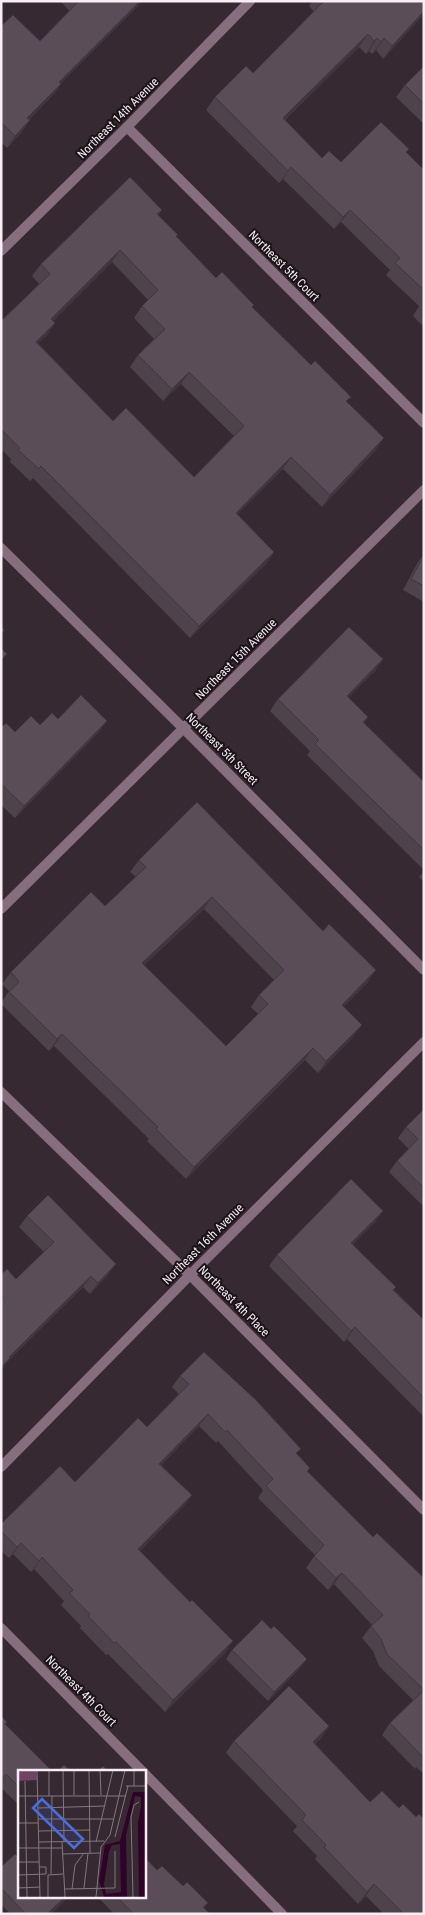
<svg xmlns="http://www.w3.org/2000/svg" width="425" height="1915" viewBox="0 0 425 1915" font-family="'Roboto Condensed',sans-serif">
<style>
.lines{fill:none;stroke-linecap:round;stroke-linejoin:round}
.minor{stroke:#866e7f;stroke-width:10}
.tertiary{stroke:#866e7f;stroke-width:10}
.wall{fill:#4e424b;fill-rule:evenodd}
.shaded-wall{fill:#40363d}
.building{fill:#5b4d57;stroke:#40363d;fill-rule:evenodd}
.labels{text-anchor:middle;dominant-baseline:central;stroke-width:4;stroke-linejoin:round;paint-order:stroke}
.street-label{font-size:12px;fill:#f8eff5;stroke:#191318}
.inset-road{fill:none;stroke:#847880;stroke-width:1}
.view{fill:#496ede;fill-opacity:0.15;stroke:#496ede;stroke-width:2.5}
.inset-edge{fill:none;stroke:#f8eff5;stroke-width:2.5}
</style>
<rect width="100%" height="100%" fill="#362932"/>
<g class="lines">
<!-- minor -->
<g class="minor">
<polyline points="127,127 424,423"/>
<polyline points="1,548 183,728 424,970"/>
<polyline points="1,909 424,490"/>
<polyline points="1,1092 190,1275 424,1510"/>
<polyline points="1,1467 190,1275 424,1042"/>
<polyline points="1,1628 142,1771"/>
<polyline points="144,1773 282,1914"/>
</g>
<!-- tertiary -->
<polyline class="tertiary" points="1,251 127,127 250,1"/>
</g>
<!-- wall -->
<g class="wall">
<polygon points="62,1 142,1 138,6 61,83 61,84 53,95 29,120 22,132 7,148 1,142 1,26 40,41 70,11 61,2"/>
<polygon points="312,1 424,1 424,14 383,59 376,50 372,54 369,51 366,54 359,47 285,120 322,158 341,162 409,149 406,153 424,170 424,327 413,316 419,306 386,275 390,270 341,222 334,229 283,179 279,183 206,110 215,97 253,73 314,12 309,6"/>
<polygon points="424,66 424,124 396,97 405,85"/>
<path d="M 162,210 L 158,215 L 176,237 L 216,278 L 253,308 L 347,402 L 376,450 L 322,507 L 283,469 L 237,514 L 274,552 L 266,564 L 190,638 L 33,478 L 30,481 L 10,462 L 11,459 L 1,449 L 1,321 L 39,284 L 32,276 L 41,264 ZM 112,262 L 148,300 L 142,306 L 134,318 L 154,339 L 138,355 L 130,367 L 163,401 L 181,384 L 234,436 L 194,477 L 113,421 L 38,343 L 47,335 L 55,323 L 53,321 Z"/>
<polygon points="424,554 424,602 403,590 418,562"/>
<polygon points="383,659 375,671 348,697 368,717 364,723 424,782 424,870 307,755 310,751 270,711 278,699"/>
<polygon points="58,719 107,721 98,733 15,818 1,805 1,724 15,732"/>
<path d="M 197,802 L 368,982 L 343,1007 L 353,1037 L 318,1073 L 305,1060 L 186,1179 L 147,1141 L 149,1139 L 54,1046 L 49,1051 L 1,1004 L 1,1003 L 9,991 L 2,984 L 11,972 L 105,906 L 136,877 L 130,872 L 139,860 ZM 204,909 L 274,980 L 259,995 L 251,1007 L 258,1014 L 226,1046 L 144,965 Z"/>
<polygon points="424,871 424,882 419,877"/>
<polygon points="424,1109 424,1207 389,1172 397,1161 409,1149 398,1138 406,1127"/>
<polygon points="383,1211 375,1222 353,1244 394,1290 424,1320 424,1417 347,1339 344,1342 269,1266 277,1255"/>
<polygon points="27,1216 108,1275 90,1294 83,1287 7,1362 1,1371 1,1274 16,1279 44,1252 19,1227"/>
<polygon points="180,1376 297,1454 310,1468 307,1472 373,1537 424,1578 424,1774 416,1767 415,1769 382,1735 390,1723 413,1700 379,1666 373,1651 362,1638 372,1625 334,1584 328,1590 306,1568 315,1555 258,1498 263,1490 218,1441 216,1443 199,1426 161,1465 192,1495 183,1507 140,1551 225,1653 165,1712 108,1654 106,1655 80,1628 81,1626 61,1605 64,1601 34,1569 31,1572 13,1554 9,1558 1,1551 1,1524 75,1482 147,1427 179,1394 172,1387"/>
<polygon points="271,1629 307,1659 300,1668 268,1701 226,1659 232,1650"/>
<polygon points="1,1716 5,1724 19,1771 19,1805 1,1788"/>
<polygon points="329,1726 321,1738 315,1744 370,1802 399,1808 416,1817 424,1914 384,1914 366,1896 358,1904 315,1859 317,1856 293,1831 297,1826 226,1753 234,1741"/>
<polygon points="1,1867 19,1896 69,1896 51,1914 10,1914 1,1904"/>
<polygon points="157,1870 208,1903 204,1908 210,1914 114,1914 97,1896 144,1896"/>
</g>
<!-- shaded-wall -->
<g class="shaded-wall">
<polygon points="140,1 142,1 138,6 51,93 59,82"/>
<polygon points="424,11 424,14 383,59 392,46"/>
<polygon points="368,34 359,47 274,131 283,118"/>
<polygon points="377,38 369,51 366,54 374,41"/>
<polygon points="384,38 376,50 372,54"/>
<polygon points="61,84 53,95 19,130 27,118"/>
<polygon points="30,120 22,132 7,148 15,136"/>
<polygon points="291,167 283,179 279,183"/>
<polygon points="350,210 341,222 334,229 343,217"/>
<polygon points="120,250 112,262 43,331 51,319"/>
<polygon points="55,323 47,335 27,354 36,342"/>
<polygon points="189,372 181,384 163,401 172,389"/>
<polygon points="384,438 376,450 322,507 330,495"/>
<polygon points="291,457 283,469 227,525 236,513"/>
<polygon points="274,552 266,564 190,638 199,626"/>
<polygon points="383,659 375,671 339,707 347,696"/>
<polygon points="107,721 98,733 15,818 24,806"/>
<polygon points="212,897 204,909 134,975 142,963"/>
<polygon points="376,970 368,982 333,1017 342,1005"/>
<polygon points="362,1025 353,1037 318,1073 326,1061"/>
<polygon points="62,1034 54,1046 49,1051 57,1039"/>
<polygon points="313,1048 305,1060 186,1179 194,1167"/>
<polygon points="383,1211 375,1222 343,1254 351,1243"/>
<polygon points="116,1264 108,1275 90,1294 98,1283"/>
<polygon points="91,1276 83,1287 7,1362 1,1371 1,1367 9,1357"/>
<polygon points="355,1327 347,1339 344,1342 351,1331"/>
<polygon points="208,1414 199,1426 151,1476 159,1464"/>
<polygon points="192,1495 183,1507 130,1561 138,1549"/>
<polygon points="21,1543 13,1554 9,1558 17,1547"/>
<polygon points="42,1557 34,1569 31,1572 39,1561"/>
<polygon points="342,1573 334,1584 328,1590 336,1578"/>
<polygon points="233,1641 225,1653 165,1712 173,1700"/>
<polygon points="307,1659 300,1668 268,1701 274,1692"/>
<polygon points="329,1726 321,1738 305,1754 313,1742"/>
<polygon points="374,1884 366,1896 358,1904 367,1892"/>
<polygon points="66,1896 69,1896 51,1914 47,1914"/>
</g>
<!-- building -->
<g class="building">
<polygon points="79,1 140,1 59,82 61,84 27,118 30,120 15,136 1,122 1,26 13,15 40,41"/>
<polygon points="324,1 424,1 424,11 392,46 384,38 381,42 377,38 374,41 368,34 283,118 322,158 329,151 341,162 381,122 409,149 406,152 424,170 424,290 395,263 400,258 350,210 343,217 291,167 288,171 215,97 246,66 253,73"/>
<polygon points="424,66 424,104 405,85"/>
<path d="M 130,177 L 162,210 L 157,214 L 178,235 L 176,236 L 216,278 L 222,272 L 254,305 L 252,307 L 311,365 L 315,361 L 351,397 L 346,401 L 384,438 L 330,495 L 291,457 L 236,513 L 274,552 L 199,626 L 41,466 L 39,469 L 18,450 L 20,448 L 1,429 L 1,321 L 50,274 L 41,264 ZM 120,250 L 158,290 L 142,306 L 165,329 L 138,355 L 172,389 L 189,372 L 244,426 L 194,477 L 126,408 L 113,421 L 36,342 L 55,323 L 51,319 Z"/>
<polygon points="424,555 424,586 411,579"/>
<polygon points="1,622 4,631 1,632"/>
<polygon points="349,627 383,659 347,696 368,717 363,722 424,782 424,850 315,744 319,740 278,699"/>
<polygon points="1,648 7,654 1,660"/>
<polygon points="81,695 107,721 24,806 1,784 1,724 3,726 6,723 15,732 31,716 40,725 52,713 58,719"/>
<path d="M 197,802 L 323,931 L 329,924 L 376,970 L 342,1005 L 362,1025 L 326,1061 L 313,1048 L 194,1167 L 156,1129 L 158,1127 L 62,1034 L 57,1039 L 9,992 L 19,982 L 11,972 L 91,892 L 105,906 L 146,867 L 139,860 ZM 212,897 L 284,970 L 259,995 L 268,1004 L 226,1046 L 142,963 Z"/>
<polygon points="424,1109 424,1188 397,1161 418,1139 406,1127"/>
<polygon points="351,1179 383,1211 351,1243 396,1287 393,1290 424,1320 424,1398 355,1327 351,1331 277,1255"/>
<polygon points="48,1195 116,1264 98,1283 91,1276 9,1357 10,1358 1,1367 1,1300 3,1298 1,1297 1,1274 7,1269 16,1279 54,1242 27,1216"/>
<polygon points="204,1352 256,1400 301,1449 296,1453 310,1468 307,1471 373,1537 377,1533 424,1578 424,1756 423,1757 390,1723 424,1690 387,1654 381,1639 371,1626 383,1615 342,1573 336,1578 314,1556 324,1545 266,1486 273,1479 227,1430 225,1432 208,1414 159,1464 192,1495 138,1549 190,1602 192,1600 233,1641 173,1700 116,1642 114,1643 88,1616 90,1614 69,1593 73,1590 42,1557 39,1561 21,1543 17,1547 1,1531 1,1524 60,1466 75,1482 138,1418 147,1427 189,1384 180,1376"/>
<polygon points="262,1620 271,1629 274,1626 307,1659 274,1692 232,1650"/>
<polygon points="289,1686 329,1726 313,1742 370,1802 382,1791 399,1808 403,1804 416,1817 419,1814 424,1819 424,1914 404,1914 374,1884 367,1892 324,1847 326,1845 302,1820 306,1815 234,1741"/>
<polygon points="1,1716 7,1722 5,1724 52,1771 19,1771 19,1787 6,1774 1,1779"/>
<polygon points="64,1765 71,1771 58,1771"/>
<polygon points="103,1766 108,1771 98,1771"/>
<polygon points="15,1854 19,1858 19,1896 66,1896 47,1914 26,1914 1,1888 1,1867"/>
<polygon points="144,1857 157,1870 162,1866 183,1886 187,1882 208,1903 203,1907 210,1914 134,1914 116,1896 144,1896"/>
</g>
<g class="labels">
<!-- street labels -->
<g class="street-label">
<text transform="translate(118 118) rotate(-45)">Northeast 14th Avenue</text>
<text transform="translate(284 266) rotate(45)">Northeast 5th Court</text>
<text transform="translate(236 659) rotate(-45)">Northeast 15th Avenue</text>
<text transform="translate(222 749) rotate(45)">Northeast 5th Street</text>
<text transform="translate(203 1244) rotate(-45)">Northeast 16th Avenue</text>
<text transform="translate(234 1301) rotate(45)">Northeast 4th Place</text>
<text transform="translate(81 1691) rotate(45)">Northeast 4th Court</text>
</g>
</g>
<!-- overview -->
<g transform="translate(18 1770)">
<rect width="128" height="128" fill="#362932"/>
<path d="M 0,0 L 18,0 L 19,10 L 0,11 Z" fill="#704364"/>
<path d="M 115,22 L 127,22 L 127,127 L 121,127 L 120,53 L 123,36 L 123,27 L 117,26 L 108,65 L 109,127 L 86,127 L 81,111 L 87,75 L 102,71 ZM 102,74 L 103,122 L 88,124 L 86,114 L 91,81 L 94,75 Z" fill="#2f0327" fill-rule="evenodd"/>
<path class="inset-road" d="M 19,0 L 22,127M 31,0 L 31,26M 45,0 L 46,72M 56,0 L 56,25M 71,0 L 72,83M 82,0 L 83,25M 7,11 L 9,127M 108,16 L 128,16M 116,16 L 116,0M 0,26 L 108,26M 20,38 L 87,36M 20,49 L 95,49M 0,53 L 20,53M 21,61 L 72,60M 97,67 L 110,16M 21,72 L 86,71M 44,72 L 47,127M 78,72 L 95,0M 0,78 L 44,78M 44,84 L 82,83M 0,92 L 21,92M 33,104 L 34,26M 0,105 L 28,104 L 28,97 L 21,97M 0,118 L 22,117M 66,118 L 70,83M 47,119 L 97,118 L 97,81M 54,119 L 57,95 L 66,83M 30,127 L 30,105 L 45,104M 78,127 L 83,77 L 92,65 L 107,0M 115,127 L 113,47 L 116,35 L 121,32"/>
<path class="view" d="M 24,29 L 65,69 L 56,78 L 15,38 Z"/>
<rect width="128" height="128" class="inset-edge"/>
</g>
<!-- border -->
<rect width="425" height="1915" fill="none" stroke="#f8eff5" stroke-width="5"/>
</svg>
